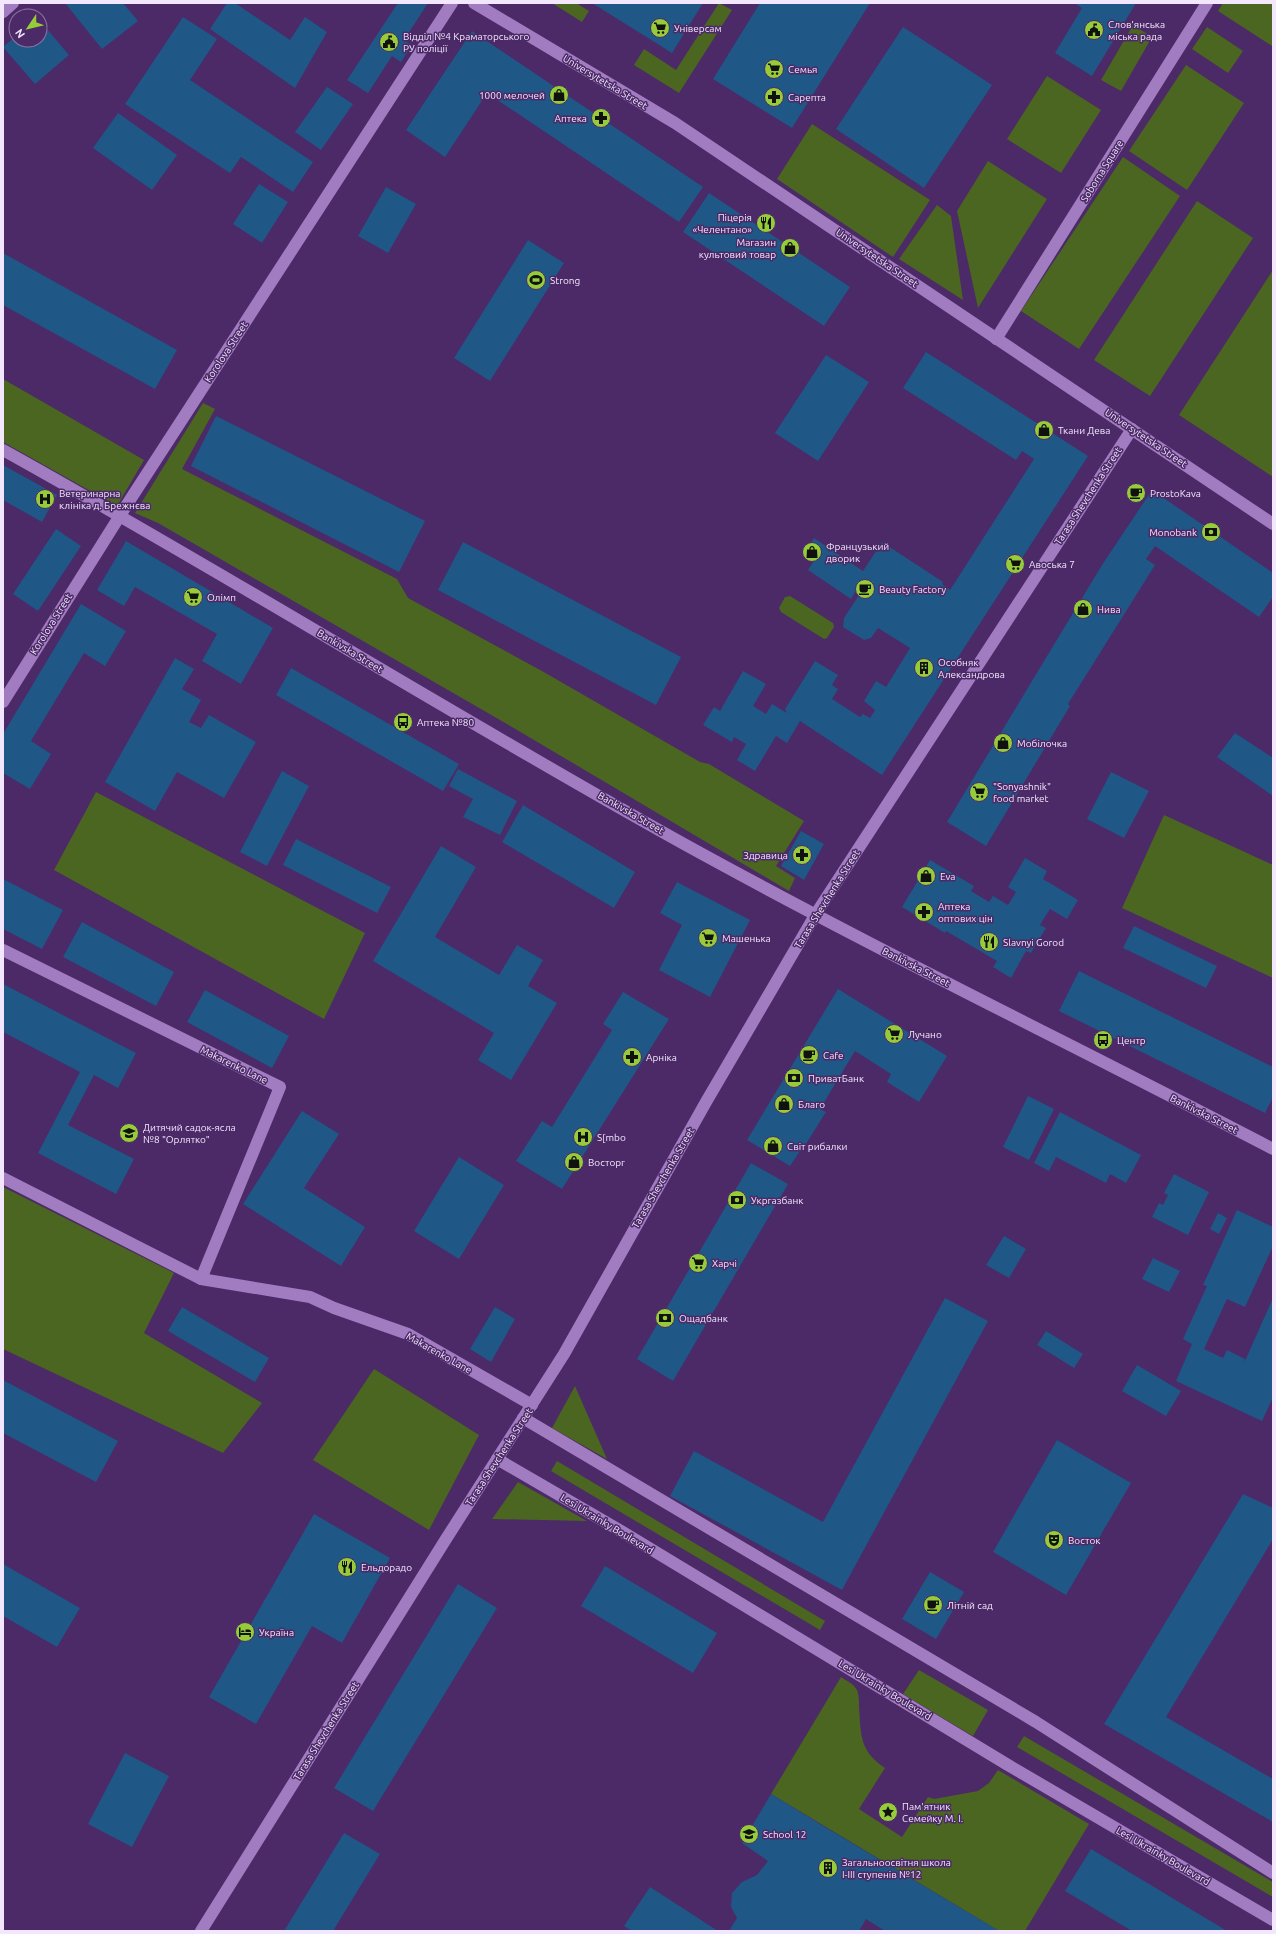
<svg xmlns="http://www.w3.org/2000/svg" width="1276" height="1934" viewBox="0 0 1276 1934" font-family="Ubuntu,sans-serif">
<style>
.green{fill:#4b6620}
.building{fill:#1f5787}
.lines{fill:none;stroke-linecap:round;stroke-linejoin:round}
.pedestrian{stroke:#a17cc1;stroke-width:12}
.minor{stroke:#a17cc1;stroke-width:12}
.tertiary{stroke:#a17cc1;stroke-width:12}
.labels{text-anchor:middle;dominant-baseline:central;stroke-width:3;stroke-linejoin:round;paint-order:stroke}
.poi-label{font-size:10px;fill:#f2e7fd;stroke:#4c2967;text-anchor:start}
.street-label{font-size:10px;fill:#f2e7fd;stroke:#4c2967}
</style>
<rect width="100%" height="100%" fill="#4c2967"/>
<!-- green -->
<g class="green">
<polygon points="552,3 576,3 589,11 582,22"/>
<polygon points="719,3 732,10 679,93 634,65 644,49 676,70"/>
<polygon points="1223,3 1273,3 1272,46 1218,11"/>
<polygon points="1133,25 1152,37 1121,91 1101,80"/>
<polygon points="1207,27 1243,51 1228,73 1192,49"/>
<polygon points="1186,65 1244,103 1187,190 1129,151"/>
<polygon points="1047,76 1101,110 1061,173 1007,139"/>
<polygon points="812,124 930,200 893,257 777,179"/>
<polygon points="1123,157 1180,196 1079,349 1021,311"/>
<polygon points="988,161 1047,199 978,308 957,211"/>
<polygon points="1197,201 1253,238 1150,396 1094,360"/>
<polygon points="937,205 951,216 963,300 899,259"/>
<polygon points="1273,270 1273,477 1179,415"/>
<polygon points="3,379 144,460 117,506 3,442"/>
<polygon points="203,403 215,409 182,469 397,579 408,598 542,671 700,762 709,764 804,821 776,866 795,878 789,891 512,727 158,523 135,513"/>
<polygon points="790,596 833,623 834,627 827,638 824,639 781,612 779,608 785,597"/>
<polygon points="96,792 365,933 324,1019 54,870"/>
<polygon points="1164,815 1273,865 1273,978 1122,908"/>
<polygon points="3,1187 174,1273 144,1333 262,1403 223,1453 3,1349"/>
<polygon points="374,1369 479,1435 429,1530 313,1460"/>
<polygon points="575,1386 607,1459 552,1428"/>
<polygon points="557,1461 825,1621 820,1630 551,1471"/>
<polygon points="518,1482 587,1521 492,1519"/>
<polygon points="919,1670 988,1710 973,1736 903,1694"/>
<path d="M 841,1677 C 847,1681 854,1684 857,1690 C 859,1695 859,1701 859,1706 C 861,1734 859,1751 885,1768 L 859,1809 L 902,1837 L 928,1797 L 934,1799 L 978,1791 L 989,1783 L 998,1770 L 1089,1824 L 1025,1931 L 999,1931 L 771,1794 Z"/>
<polygon points="1024,1736 1273,1882 1273,1897 1017,1747"/>
</g>
<!-- building -->
<g class="building">
<polygon points="65,3 123,3 138,21 102,49"/>
<polygon points="227,3 235,3 290,40 305,17 327,32 295,88 210,29"/>
<polygon points="398,3 428,3 404,40 412,45 401,62 392,56 368,93 347,80"/>
<polygon points="592,3 703,3 672,53"/>
<polygon points="760,3 870,3 792,128 713,79"/>
<polygon points="1074,3 1136,3 1092,76 1055,53 1082,8"/>
<polygon points="183,17 217,39 190,80 313,162 293,192 241,157 230,173 125,104"/>
<polygon points="40,21 69,55 35,84 3,47 16,36 16,40 40,40"/>
<polygon points="903,27 992,85 924,188 836,129"/>
<polygon points="472,31 703,187 679,222 487,93 445,157 406,130"/>
<polygon points="327,87 353,104 321,150 295,132"/>
<polygon points="118,113 177,155 152,190 93,148"/>
<polygon points="259,184 288,202 262,243 233,224"/>
<polygon points="386,187 416,204 388,253 358,236"/>
<polygon points="709,193 850,287 824,326 683,232"/>
<polygon points="528,240 564,263 490,381 454,358"/>
<polygon points="3,253 177,350 155,389 3,305"/>
<polygon points="926,352 1088,456 882,775 800,721 787,743 776,736 755,771 737,760 746,744 734,737 732,742 703,725 714,707 720,711 743,671 766,684 753,706 766,714 772,704 787,713 785,709 815,661 838,675 832,685 838,689 832,699 860,717 863,714 870,718 875,710 864,701 876,681 886,687 910,648 878,628 871,638 864,640 843,627 844,618 859,595 855,592 851,599 808,570 815,559 804,552 814,538 863,571 882,542 943,582 942,584 950,590 1034,459 1022,451 1016,460 903,388"/>
<polygon points="826,355 869,382 818,461 775,433"/>
<polygon points="216,416 425,521 399,572 191,466"/>
<polygon points="3,465 57,495 42,522 3,500"/>
<polygon points="1152,490 1273,573 1273,597 1259,617 1155,546 1146,559 1155,565 1068,704 1070,706 986,846 947,822 1102,565"/>
<polygon points="56,529 81,546 38,611 13,594"/>
<polygon points="126,541 273,628 241,684 202,661 217,634 135,587 124,606 97,590"/>
<polygon points="463,542 681,657 656,705 438,590"/>
<polygon points="81,604 126,631 105,666 84,653 31,741 51,754 30,789 3,773 3,734"/>
<polygon points="175,658 194,669 182,689 201,700 189,722 201,728 209,715 256,742 224,798 177,772 155,811 105,782"/>
<polygon points="291,668 459,764 443,791 276,695"/>
<polygon points="1235,733 1273,758 1273,796 1217,757"/>
<polygon points="458,769 517,801 500,835 463,817 473,799 449,786"/>
<polygon points="282,771 309,786 267,866 240,852"/>
<polygon points="1111,772 1149,791 1124,838 1087,819"/>
<polygon points="523,805 635,872 614,908 502,842"/>
<polygon points="801,831 824,844 804,880 781,866"/>
<polygon points="296,839 391,887 377,913 283,865"/>
<polygon points="441,846 476,867 435,937 499,975 517,945 543,960 528,986 557,1003 511,1080 478,1060 494,1033 373,961"/>
<polygon points="1025,858 1047,871 1043,879 1078,900 1067,919 1050,909 1040,925 1046,928 1031,953 1026,951 1011,978 993,967 997,961 946,931 945,933 902,907 930,860 974,886 971,891 989,902 993,896 1008,905 1016,892 1008,887"/>
<polygon points="3,879 63,910 42,949 3,929"/>
<polygon points="677,882 750,920 710,997 659,970 682,925 660,913"/>
<polygon points="82,922 174,972 156,1006 63,957"/>
<polygon points="1134,926 1217,966 1206,988 1123,948"/>
<polygon points="1079,971 1273,1067 1273,1097 1265,1113 1059,1011"/>
<polygon points="3,984 136,1053 118,1088 94,1075 68,1125 134,1159 116,1194 38,1153 80,1072 3,1032"/>
<polygon points="838,989 947,1056 919,1102 887,1082 891,1074 855,1051 820,1109 826,1112 801,1152 800,1151 790,1166 747,1140"/>
<polygon points="205,990 289,1036 272,1068 187,1022"/>
<polygon points="623,992 669,1019 562,1189 516,1161 542,1121 552,1127 612,1030 603,1024"/>
<polygon points="1028,1096 1054,1109 1029,1160 1003,1147"/>
<polygon points="302,1111 339,1134 304,1188 365,1227 341,1266 243,1204"/>
<polygon points="1060,1112 1141,1155 1126,1183 1110,1174 1106,1183 1056,1157 1049,1171 1034,1163"/>
<polygon points="459,1157 504,1185 459,1259 414,1231"/>
<polygon points="751,1163 788,1184 673,1381 637,1359"/>
<polygon points="1174,1174 1209,1192 1188,1235 1152,1217 1159,1203 1163,1205 1168,1195 1164,1193"/>
<polygon points="1237,1210 1273,1227 1273,1246 1245,1307 1227,1299 1204,1349 1223,1358 1227,1350 1245,1359 1244,1363 1273,1298 1273,1397 1262,1421 1176,1381 1192,1344 1183,1339 1207,1286 1203,1285"/>
<polygon points="1218,1213 1227,1218 1219,1234 1210,1229"/>
<polygon points="1004,1236 1026,1249 1009,1278 986,1265"/>
<polygon points="1153,1258 1180,1271 1169,1292 1142,1279"/>
<polygon points="945,1298 988,1321 842,1590 670,1496 694,1451 823,1522"/>
<polygon points="182,1307 269,1358 255,1382 168,1331"/>
<polygon points="495,1307 515,1319 491,1362 470,1349"/>
<polygon points="1046,1331 1083,1354 1074,1368 1037,1345"/>
<polygon points="1137,1365 1181,1391 1166,1416 1122,1391"/>
<polygon points="3,1380 118,1441 96,1482 3,1433"/>
<polygon points="1057,1440 1131,1483 1066,1595 993,1552"/>
<polygon points="1243,1494 1273,1508 1273,1539 1166,1717 1273,1779 1273,1822 1104,1724"/>
<polygon points="314,1514 390,1558 342,1643 312,1626 256,1724 209,1697"/>
<polygon points="3,1564 80,1608 57,1647 3,1616"/>
<polygon points="605,1566 717,1633 693,1673 581,1606"/>
<polygon points="930,1572 964,1592 936,1639 902,1619"/>
<polygon points="458,1584 497,1608 373,1811 334,1788"/>
<polygon points="125,1753 169,1776 132,1847 88,1824"/>
<polygon points="771,1794 815,1821 999,1931 885,1931 866,1919 859,1931 729,1931 737,1918 731,1907 732,1893 742,1882 757,1875 768,1861 742,1843"/>
<polygon points="344,1833 380,1854 333,1931 284,1931"/>
<polygon points="1091,1849 1227,1931 1132,1931 1065,1891"/>
<polygon points="650,1887 718,1931 632,1931 624,1926"/>
</g>
<g class="lines">
<!-- pedestrian -->
<g class="pedestrian">
<polyline points="996,339 1207,3"/>
<polyline points="523,1418 1036,1722 1273,1873"/>
<polyline points="497,1459 621,1531 1008,1765 1273,1920"/>
</g>
<!-- minor -->
<g class="minor">
<polyline points="3,950 280,1087 201,1279 310,1297 334,1308 408,1334 532,1405"/>
<polyline points="3,1178 201,1279"/>
</g>
<!-- tertiary -->
<g class="tertiary">
<polyline points="474,3 675,123 1273,524"/>
<polyline points="3,12 13,3"/>
<path d="M 3,450 C 232,577 455,717 684,844 C 878,951 1077,1047 1273,1149"/>
<polyline points="3,702 126,506 452,3"/>
<polyline points="201,1931 446,1539 564,1354 706,1102 817,912 1132,429"/>
</g>
</g>
<!-- icons -->
<defs>
<symbol id="supermarket-disc" viewBox="-11 -11 22 22"><circle r="9.5" fill="#96cc3a" stroke="#4c2967"/><path d="M-6-5.5h2.5l.6 2H6L4.5 2H-2.5L-4.4-4H-6ZM-1.5 3.2a1.3 1.3 0 1 0 .1 0ZM3 3.2a1.3 1.3 0 1 0 .1 0Z" fill="#111"/></symbol>
<symbol id="civic-disc" viewBox="-11 -11 22 22"><circle r="9.5" fill="#96cc3a" stroke="#4c2967"/><path d="M-.6-6.5H3V-4.5H.6V-3L4-1V1h2V6H-6V1h2V-1L-.6-3ZM-1.2 2.5V6h2.4V2.5Z" fill="#111"/></symbol>
<symbol id="shop-disc" viewBox="-11 -11 22 22"><circle r="9.5" fill="#96cc3a" stroke="#4c2967"/><path d="M-5-2.5h2.3a2.7 3.5 0 0 1 5.4 0H5L5.5 6h-11ZM-1.5-2.5h3a1.5 2.3 0 0 0-3 0Z" fill="#111"/></symbol>
<symbol id="pharmacy-disc" viewBox="-11 -11 22 22"><circle r="9.5" fill="#96cc3a" stroke="#4c2967"/><path d="M-2-6h4v4h4v4h-4v4h-4v-4h-4v-4h4Z" fill="#111"/></symbol>
<symbol id="restaurant-disc" viewBox="-11 -11 22 22"><circle r="9.5" fill="#96cc3a" stroke="#4c2967"/><path d="M-5-6h1v4h1v-4h1v4h1v-4h1v5L-1.5 .5V6h-2V.5L-5-1ZM5-6V6H3V1.5H1.5Q1.5-4 5-6Z" fill="#111"/></symbol>
<symbol id="stadium-disc" viewBox="-11 -11 22 22"><circle r="9.5" fill="#96cc3a" stroke="#4c2967"/><path d="M0-5a6.5 5 0 1 0 0 10a6.5 5 0 1 0 0-10ZM-3.5-1.8h7v3.6h-7Z" fill="#111"/></symbol>
<symbol id="cafe-disc" viewBox="-11 -11 22 22"><circle r="9.5" fill="#96cc3a" stroke="#4c2967"/><path d="M-5.5-4.5H6V0H3Q3 3.5 0 3.5H-2.5Q-5.5 3.5-5.5 0ZM3-3.2v2h1.7v-2ZM-6 4.5H4V6H-6Z" fill="#111"/></symbol>
<symbol id="hospital-disc" viewBox="-11 -11 22 22"><circle r="9.5" fill="#96cc3a" stroke="#4c2967"/><path d="M-5-5h3v3.5h4V-5h3V5h-3V1.5h-4V5h-3Z" fill="#111"/></symbol>
<symbol id="bank-disc" viewBox="-11 -11 22 22"><circle r="9.5" fill="#96cc3a" stroke="#4c2967"/><path d="M-6-4H6V4H-6ZM0-2.3a2.3 2.3 0 1 0 0 4.6a2.3 2.3 0 1 0 0-4.6Z" fill="#111"/></symbol>
<symbol id="building-disc" viewBox="-11 -11 22 22"><circle r="9.5" fill="#96cc3a" stroke="#4c2967"/><path d="M-4-6H4V6H1V3H-1V6H-4ZM-2.5-4.3h1.7v1.8h-1.7ZM.8-4.3h1.7v1.8H.8ZM-2.5-1h1.7V.8h-1.7ZM.8-1h1.7V.8H.8Z" fill="#111"/></symbol>
<symbol id="bus-disc" viewBox="-11 -11 22 22"><circle r="9.5" fill="#96cc3a" stroke="#4c2967"/><path d="M-5-6H5V4H4V6H2V4H-2V6H-4V4H-5ZM-3.5-4V0h7V-4ZM-3.5 1.2v1.5H-2V1.2ZM2 1.2v1.5H3.5V1.2Z" fill="#111"/></symbol>
<symbol id="school-disc" viewBox="-11 -11 22 22"><circle r="9.5" fill="#96cc3a" stroke="#4c2967"/><path d="M0-5L7-2L0 1L-7-2ZM-4 1L0 2.5L4 1V4Q0 6-4 4Z" fill="#111"/></symbol>
<symbol id="theatre-disc" viewBox="-11 -11 22 22"><circle r="9.5" fill="#96cc3a" stroke="#4c2967"/><path d="M-5-5.5Q0-4 5-5.5V0Q5 5 0 6Q-5 5-5 0ZM-3.3-2.5H-1v1.5H-3.3ZM1-2.5H3.3v1.5H1ZM-2.8 1Q0 5.5 2.8 1Z" fill="#111"/></symbol>
<symbol id="hotel-disc" viewBox="-11 -11 22 22"><circle r="9.5" fill="#96cc3a" stroke="#4c2967"/><path d="M-6-4.5h1.5V1H6V5H4.5V3h-9V5H-6ZM-4 0a1.8 1.8 0 1 1 3.6 0ZM.5 0V-2.5h3Q6-2.5 6 0Z" fill="#111"/></symbol>
<symbol id="sight-disc" viewBox="-11 -11 22 22"><circle r="9.5" fill="#96cc3a" stroke="#4c2967"/><path d="M0-6L1.8-2.2L6-1.7L2.9 1.2L3.7 5.4L0 3.3L-3.7 5.4L-2.9 1.2L-6-1.7L-1.8-2.2Z" fill="#111"/></symbol>
</defs>
<g fill-rule="evenodd">
<use href="#supermarket-disc" x="649" y="17" width="22" height="22"/>
<use href="#civic-disc" x="1083" y="19" width="22" height="22"/>
<use href="#civic-disc" x="378" y="31" width="22" height="22"/>
<use href="#supermarket-disc" x="763" y="58" width="22" height="22"/>
<use href="#shop-disc" x="548" y="84" width="22" height="22"/>
<use href="#pharmacy-disc" x="763" y="86" width="22" height="22"/>
<use href="#pharmacy-disc" x="590" y="107" width="22" height="22"/>
<use href="#restaurant-disc" x="755" y="212" width="22" height="22"/>
<use href="#shop-disc" x="779" y="237" width="22" height="22"/>
<use href="#stadium-disc" x="525" y="269" width="22" height="22"/>
<use href="#shop-disc" x="1033" y="419" width="22" height="22"/>
<use href="#cafe-disc" x="1125" y="482" width="22" height="22"/>
<use href="#hospital-disc" x="34" y="488" width="22" height="22"/>
<use href="#bank-disc" x="1200" y="521" width="22" height="22"/>
<use href="#shop-disc" x="801" y="541" width="22" height="22"/>
<use href="#supermarket-disc" x="1004" y="553" width="22" height="22"/>
<use href="#cafe-disc" x="854" y="578" width="22" height="22"/>
<use href="#supermarket-disc" x="182" y="586" width="22" height="22"/>
<use href="#shop-disc" x="1072" y="598" width="22" height="22"/>
<use href="#building-disc" x="913" y="657" width="22" height="22"/>
<use href="#bus-disc" x="392" y="711" width="22" height="22"/>
<use href="#shop-disc" x="992" y="732" width="22" height="22"/>
<use href="#supermarket-disc" x="968" y="781" width="22" height="22"/>
<use href="#pharmacy-disc" x="791" y="844" width="22" height="22"/>
<use href="#shop-disc" x="915" y="865" width="22" height="22"/>
<use href="#pharmacy-disc" x="913" y="901" width="22" height="22"/>
<use href="#supermarket-disc" x="697" y="927" width="22" height="22"/>
<use href="#restaurant-disc" x="978" y="931" width="22" height="22"/>
<use href="#supermarket-disc" x="883" y="1023" width="22" height="22"/>
<use href="#bus-disc" x="1092" y="1029" width="22" height="22"/>
<use href="#cafe-disc" x="798" y="1044" width="22" height="22"/>
<use href="#pharmacy-disc" x="621" y="1046" width="22" height="22"/>
<use href="#bank-disc" x="783" y="1067" width="22" height="22"/>
<use href="#shop-disc" x="773" y="1093" width="22" height="22"/>
<use href="#school-disc" x="118" y="1122" width="22" height="22"/>
<use href="#hospital-disc" x="572" y="1126" width="22" height="22"/>
<use href="#shop-disc" x="762" y="1135" width="22" height="22"/>
<use href="#shop-disc" x="563" y="1151" width="22" height="22"/>
<use href="#bank-disc" x="726" y="1189" width="22" height="22"/>
<use href="#supermarket-disc" x="687" y="1252" width="22" height="22"/>
<use href="#bank-disc" x="654" y="1307" width="22" height="22"/>
<use href="#theatre-disc" x="1043" y="1529" width="22" height="22"/>
<use href="#restaurant-disc" x="336" y="1556" width="22" height="22"/>
<use href="#cafe-disc" x="922" y="1594" width="22" height="22"/>
<use href="#hotel-disc" x="234" y="1621" width="22" height="22"/>
<use href="#sight-disc" x="877" y="1801" width="22" height="22"/>
<use href="#school-disc" x="738" y="1823" width="22" height="22"/>
<use href="#building-disc" x="817" y="1857" width="22" height="22"/>
</g>
<g class="labels">
<!-- poi labels -->
<g class="poi-label">
<text x="1108" y="24">Слов’янська<tspan x="1108" dy="12">міська рада</tspan></text>
<text x="674" y="28">Універсам</text>
<text x="403" y="36">Вiддiл №4 Краматорського<tspan x="403" dy="12">РУ поліції</tspan></text>
<text x="788" y="69">Семья</text>
<text x="545" y="95" text-anchor="end">1000 мелочей</text>
<text x="788" y="97">Сарепта</text>
<text x="587" y="118" text-anchor="end">Аптека</text>
<text x="752" y="217" text-anchor="end">Піцерія<tspan x="752" dy="12">«Челентано»</tspan></text>
<text x="776" y="242" text-anchor="end">Магазин<tspan x="776" dy="12">культовий товар</tspan></text>
<text x="550" y="280">Strong</text>
<text x="1058" y="430">Ткани Дева</text>
<text x="59" y="493">Ветеринарна<tspan x="59" dy="12">клініка д. Брежнєва</tspan></text>
<text x="1150" y="493">ProstoKava</text>
<text x="1197" y="532" text-anchor="end">Monobank</text>
<text x="826" y="546">Французький<tspan x="826" dy="12">дворик</tspan></text>
<text x="1029" y="564">Авоська 7</text>
<text x="879" y="589">Beauty Factory</text>
<text x="207" y="597">Олімп</text>
<text x="1097" y="609">Нива</text>
<text x="938" y="662">Особняк<tspan x="938" dy="12">Александрова</tspan></text>
<text x="417" y="722">Аптека №80</text>
<text x="1017" y="743">Мобілочка</text>
<text x="993" y="786">"Sonyashnik"<tspan x="993" dy="12">food market</tspan></text>
<text x="788" y="855" text-anchor="end">Здравица</text>
<text x="940" y="876">Eva</text>
<text x="938" y="906">Аптека<tspan x="938" dy="12">оптових цін</tspan></text>
<text x="722" y="938">Машенька</text>
<text x="1003" y="942">Slavnyi Gorod</text>
<text x="908" y="1034">Лучано</text>
<text x="1117" y="1040">Центр</text>
<text x="823" y="1055">Cafe</text>
<text x="646" y="1057">Арніка</text>
<text x="808" y="1078">ПриватБанк</text>
<text x="798" y="1104">Благо</text>
<text x="143" y="1127">Дитячий садок-ясла<tspan x="143" dy="12">№8 "Орлятко"</tspan></text>
<text x="597" y="1137">S[mbo</text>
<text x="787" y="1146">Світ рибалки</text>
<text x="588" y="1162">Восторг</text>
<text x="751" y="1200">Укргазбанк</text>
<text x="712" y="1263">Харчі</text>
<text x="679" y="1318">Ощадбанк</text>
<text x="1068" y="1540">Восток</text>
<text x="361" y="1567">Ельдорадо</text>
<text x="947" y="1605">Літній сад</text>
<text x="259" y="1632">Україна</text>
<text x="902" y="1806">Пам'ятник<tspan x="902" dy="12">Семейку М. І.</tspan></text>
<text x="763" y="1834">School 12</text>
<text x="842" y="1862">Загальноосвітня школа<tspan x="842" dy="12">І-ІІІ ступенів №12</tspan></text>
</g>
<!-- street labels -->
<g class="street-label">
<text transform="translate(605 82) rotate(31)">Universytetska Street</text>
<text transform="translate(1102 171) rotate(-58)">Soborna Square</text>
<text transform="translate(877 258) rotate(34)">Universytetska Street</text>
<text transform="translate(226 352) rotate(-57)">Korolova Street</text>
<text transform="translate(1146 438) rotate(34)">Universytetska Street</text>
<text transform="translate(1088 496) rotate(-57)">Tarasa Shevchenka Street</text>
<text transform="translate(51 624) rotate(-58)">Korolova Street</text>
<text transform="translate(350 651) rotate(31)">Bankivska Street</text>
<text transform="translate(631 813) rotate(30)">Bankivska Street</text>
<text transform="translate(827 899) rotate(-58)">Tarasa Shevchenka Street</text>
<text transform="translate(916 967) rotate(27)">Bankivska Street</text>
<text transform="translate(234 1065) rotate(26)">Makarenko Lane</text>
<text transform="translate(1204 1114) rotate(27)">Bankivska Street</text>
<text transform="translate(663 1178) rotate(-60)">Tarasa Shevchenka Street</text>
<text transform="translate(439 1353) rotate(29)">Makarenko Lane</text>
<text transform="translate(499 1457) rotate(-57)">Tarasa Shevchenka Street</text>
<text transform="translate(607 1524) rotate(31)">Lesi Ukrainky Boulevard</text>
<text transform="translate(885 1690) rotate(31)">Lesi Ukrainky Boulevard</text>
<text transform="translate(326 1731) rotate(-58)">Tarasa Shevchenka Street</text>
<text transform="translate(1163 1856) rotate(30)">Lesi Ukrainky Boulevard</text>
</g>
</g>
<!-- border -->
<rect width="1276" height="1934" fill="none" stroke="#f2e7fd" stroke-width="8"/>
<!-- north arrow -->
<g transform="translate(28 28) rotate(235)"><circle r="19" fill="#4c2967" stroke="#8e75a3"/>
<path d="M0-3L7 15L0 10L-7 15Z" fill="#96cc3a"/>
<text y="-6" font-size="11" font-weight="bold" text-anchor="middle" fill="#f2e7fd">N</text>
</g>
</svg>
